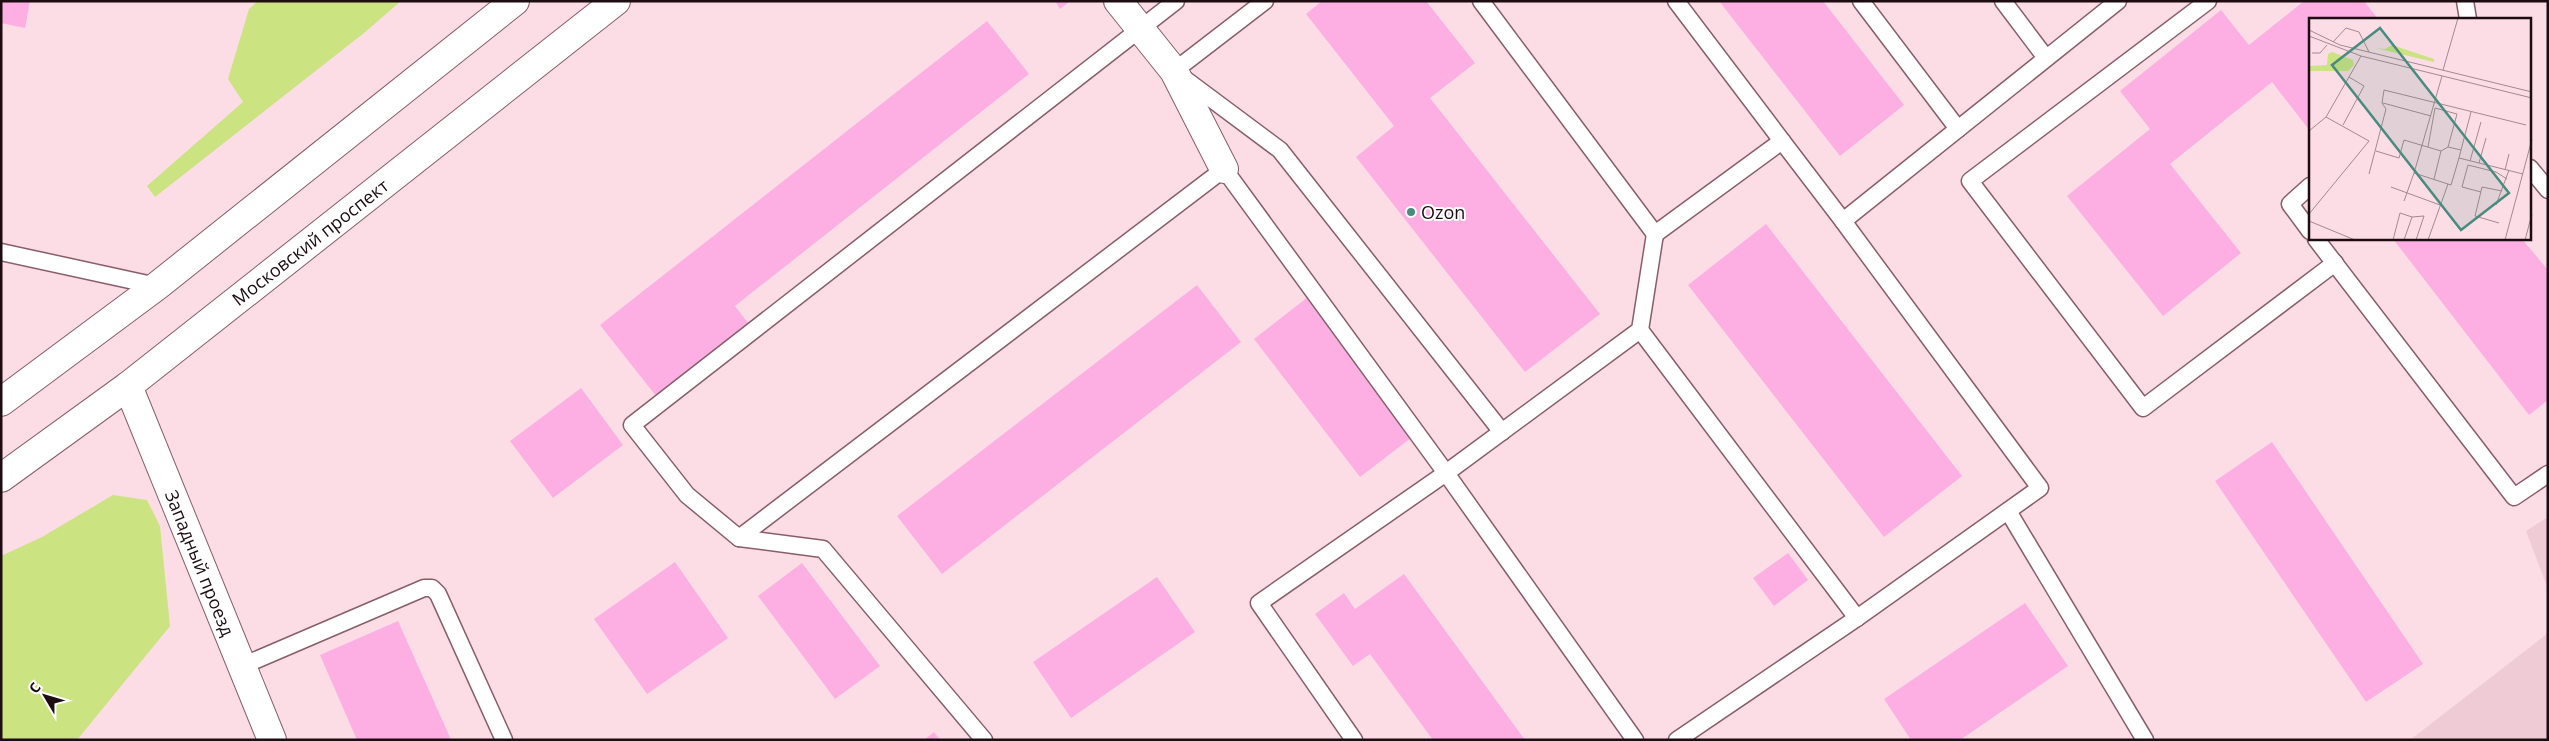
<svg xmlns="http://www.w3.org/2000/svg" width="2549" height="741" viewBox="0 0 2549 741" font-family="'Open Sans',sans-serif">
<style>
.built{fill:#efccd5}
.green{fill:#cbe381}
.building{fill:#fdafe3}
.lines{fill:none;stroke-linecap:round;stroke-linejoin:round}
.lane-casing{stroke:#895d6a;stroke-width:19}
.street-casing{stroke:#895d6a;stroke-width:30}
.primary-casing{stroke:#895d6a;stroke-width:30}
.lane{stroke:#fff;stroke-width:16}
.street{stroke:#fff;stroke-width:28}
.primary{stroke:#fff;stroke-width:28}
.poi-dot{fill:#488c7f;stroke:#fff;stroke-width:2}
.labels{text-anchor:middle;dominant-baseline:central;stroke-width:4;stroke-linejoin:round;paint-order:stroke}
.poi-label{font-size:18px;fill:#1d0c11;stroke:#fff;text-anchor:start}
.street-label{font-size:18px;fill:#1d0c11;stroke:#fff}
.inset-road{fill:none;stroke:#a38990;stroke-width:1}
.view{fill:#488c7f;fill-opacity:0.15;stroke:#488c7f;stroke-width:2.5}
.inset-edge{fill:none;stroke:#1d0c11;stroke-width:2.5}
</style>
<rect width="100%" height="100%" fill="#fcdde5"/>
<!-- built -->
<g class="built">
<polygon points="2548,517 2548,589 2526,531"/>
<polygon points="2548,633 2548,740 2410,740"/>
</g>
<!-- green -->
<g class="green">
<polygon points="258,1 401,1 364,33 155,197 147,186 243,102 228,79 249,9"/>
<polygon points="113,495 147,500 160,526 170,626 77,740 1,740 1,556 42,537"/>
</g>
<!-- building -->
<g class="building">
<polygon points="1,1 30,1 25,28 1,23"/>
<polygon points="1055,1 1070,1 1060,9"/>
<polygon points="1322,1 1426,1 1475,63 1430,98 1600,314 1525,372 1356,157 1394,126 1306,14"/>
<polygon points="1719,1 1823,1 1904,105 1840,156"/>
<polygon points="2304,1 2364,1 2378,19 2310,19 2310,131 2272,82 2170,164 2241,253 2163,316 2067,196 2150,129 2120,91 2221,10 2249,45"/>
<polygon points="987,21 1029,74 735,306 748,323 656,396 600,325"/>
<polygon points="1766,224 1962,476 1884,537 1688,285"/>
<polygon points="2393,239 2522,239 2548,270 2548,400 2529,415"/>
<polygon points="1197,285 1241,342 942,574 897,516"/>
<polygon points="1308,297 1415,435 1360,477 1254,339"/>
<polygon points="581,388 623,445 553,498 510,441"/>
<polygon points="2272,442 2423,664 2366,702 2215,481"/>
<polygon points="1788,553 1808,580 1774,606 1753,578"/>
<polygon points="675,562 728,638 647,694 594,619"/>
<polygon points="802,563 880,666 835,699 758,596"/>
<polygon points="1404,574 1525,740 1433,740 1370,654 1353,666 1315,614 1344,593 1355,609"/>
<polygon points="1157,577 1195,632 1071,718 1033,662"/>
<polygon points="2025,603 2068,666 1960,740 1911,740 1884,699"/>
<polygon points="398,621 448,733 451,740 357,740 320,655"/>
<polygon points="934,732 940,740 924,740"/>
</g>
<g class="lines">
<defs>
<g id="lane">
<polyline points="1265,1 1174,71 1280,150 1502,432"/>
<polyline points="1481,1 1655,234 1782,141 1843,221"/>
<polyline points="1676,1 1782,141"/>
<polyline points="1861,1 1958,129"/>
<polyline points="2003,1 2046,58"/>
<polyline points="2208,1 1970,181 2143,408 2335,263"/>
<polyline points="2465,1 2468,19"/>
<polyline points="2530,168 2548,190"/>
<polyline points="2310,186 2290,204 2310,231"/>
<polyline points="2316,239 2514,497 2548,474"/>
<polyline points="1,252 157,286"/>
<polyline points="1640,330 1857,618"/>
<polyline points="2008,511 2145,740"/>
<polyline points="739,538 1224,169 1446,473 1635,740"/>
<polyline points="242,666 424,588 432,588 438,594 504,740"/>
<polyline points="984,740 823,549 739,538 687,495 632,425 1176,1"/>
<polyline points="1354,740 1259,603 1446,473 1640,330 1655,234"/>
<polyline points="1677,740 1857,618 2040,488 1843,221 2118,1"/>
</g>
<g id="street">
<polyline points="1118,1 1174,71 1224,169"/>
<polyline points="128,386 272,740"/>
</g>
<g id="primary">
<polyline points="1,402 157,286 515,1"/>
<polyline points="1,478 128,386 616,1"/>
</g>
</defs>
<!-- lane casing -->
<use href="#lane" class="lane-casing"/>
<!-- street casing -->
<use href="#street" class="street-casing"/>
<!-- primary casing -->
<use href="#primary" class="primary-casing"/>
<!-- lane -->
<use href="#lane" class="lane"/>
<!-- street -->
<use href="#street" class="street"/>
<!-- primary -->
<use href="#primary" class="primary"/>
</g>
<!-- markers -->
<circle class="poi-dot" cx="1411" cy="212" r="5"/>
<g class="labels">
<!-- poi labels -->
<g class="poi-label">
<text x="1421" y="212">Ozon</text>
</g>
<!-- street labels -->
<g class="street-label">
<text transform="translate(310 242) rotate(-38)">Московский проспект</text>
<text transform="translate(200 563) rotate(68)">Западный проезд</text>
</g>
</g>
<!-- overview -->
<g transform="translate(2309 18)">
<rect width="222" height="222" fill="#fcdde5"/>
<path d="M 83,27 L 125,41 L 125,44 L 66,30 L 76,31 ZM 23,34 L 44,42 L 45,47 L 39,53 L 0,53 L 0,48 L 18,47 L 19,36 Z" fill="#cbe381"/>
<path class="inset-road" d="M 0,12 L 31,27 L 223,74M 0,18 L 52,38 L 223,80M 24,24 L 37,10 L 50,14 L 60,34M 3,35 L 11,35 L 18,27M 134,52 L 149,0M 133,58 L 105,155 L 142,167 L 150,140 L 214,156M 74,85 L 122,98M 34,107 L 55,68 L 40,59M 0,113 L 17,99 L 52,38M 119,129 L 126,90 L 148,96 L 139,129 L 152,132 L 150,140M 152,132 L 162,94M 67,133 L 90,140 L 95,122 L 132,133 L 139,129M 161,143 L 172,104M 170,145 L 177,120M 196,152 L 200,136M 60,156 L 77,91 L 73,85 L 75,72 L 217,107M 125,161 L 132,133M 82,169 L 131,187M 172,174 L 153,169 L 159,147 L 187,154 L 198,161M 95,183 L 105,155M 187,187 L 200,152M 0,196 L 60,123 L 17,99M 0,203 L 46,222M 190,205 L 166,198 L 173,169 L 193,173M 84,222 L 91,195 L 103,199M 95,222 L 103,199 L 115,198 L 107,222M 119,222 L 139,166M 196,222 L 223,121M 216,222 L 223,196"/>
<path class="view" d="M 71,10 L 200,175 L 152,212 L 23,47 Z"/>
<rect width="222" height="222" class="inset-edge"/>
</g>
<!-- border -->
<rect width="2549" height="741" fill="none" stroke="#1d0c11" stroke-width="5"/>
<!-- north arrow -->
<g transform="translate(45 696) rotate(308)" stroke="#ffffff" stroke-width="4" paint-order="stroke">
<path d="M0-4L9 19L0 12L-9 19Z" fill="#1d0c11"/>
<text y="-8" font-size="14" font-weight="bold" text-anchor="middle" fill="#1d0c11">С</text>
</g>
</svg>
